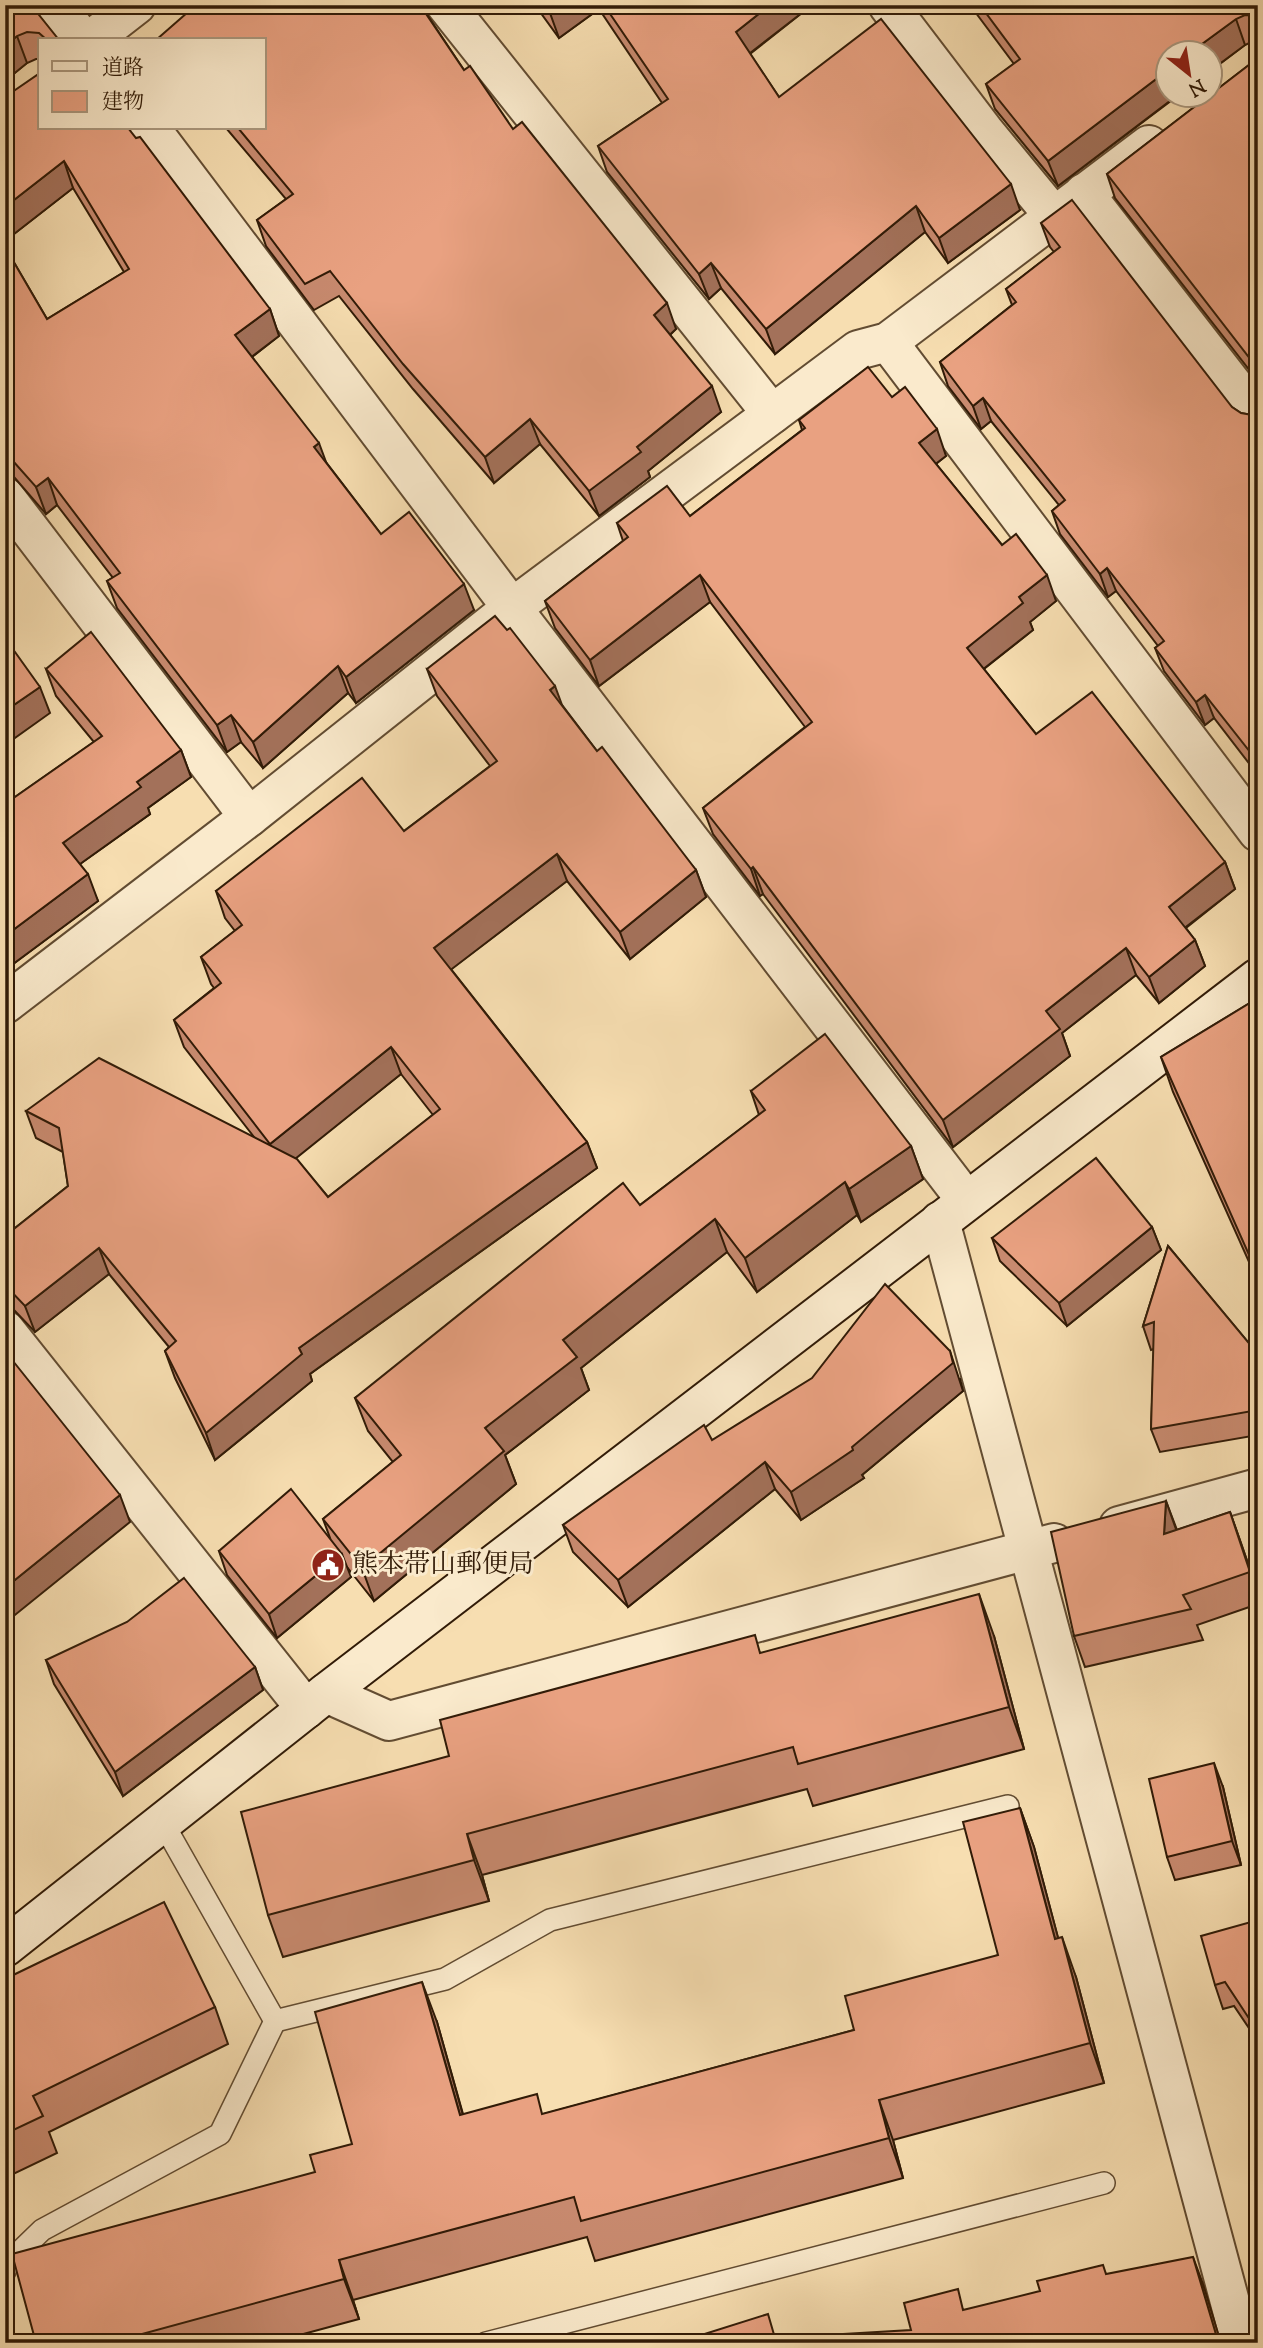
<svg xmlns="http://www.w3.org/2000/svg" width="1263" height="2348" viewBox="0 0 1263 2348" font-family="'Sorts Mill Goudy','Noto Serif JP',serif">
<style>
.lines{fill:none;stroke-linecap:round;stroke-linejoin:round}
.lane-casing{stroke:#624c32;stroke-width:24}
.street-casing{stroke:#624c32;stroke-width:42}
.secondary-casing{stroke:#311b07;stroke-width:42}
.lane{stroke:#faeacc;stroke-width:21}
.street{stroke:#faeacc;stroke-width:38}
.secondary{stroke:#faeacc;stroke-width:38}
.wall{fill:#c88a6f;stroke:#311b07;stroke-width:2;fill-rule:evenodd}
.shaded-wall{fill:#a3715a;stroke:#311b07;stroke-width:2}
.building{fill:#e9a181;stroke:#311b07;stroke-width:2}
.labels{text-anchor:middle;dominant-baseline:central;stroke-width:6;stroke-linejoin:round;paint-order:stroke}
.poi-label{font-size:26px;fill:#311b07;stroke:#faeacc;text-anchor:start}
</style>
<rect width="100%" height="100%" fill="#f7deb1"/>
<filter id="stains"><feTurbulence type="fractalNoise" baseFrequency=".00286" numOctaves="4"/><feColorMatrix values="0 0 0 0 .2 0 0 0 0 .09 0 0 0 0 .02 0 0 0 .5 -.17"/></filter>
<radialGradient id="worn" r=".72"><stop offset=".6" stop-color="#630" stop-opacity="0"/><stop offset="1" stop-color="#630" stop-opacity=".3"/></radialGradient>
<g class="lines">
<defs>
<g id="lane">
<polyline points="163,1823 275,2021 445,1979 550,1920 1008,1806"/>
<polyline points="5,2271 6,2265 42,2230 220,2134 275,2021"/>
<polyline points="486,2343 1104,2183"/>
</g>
<g id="street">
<polyline points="56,5 83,40"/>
<polyline points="446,5 772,414"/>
<polyline points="888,5 984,131 1054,216"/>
<polyline points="1253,5 1258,11"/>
<polyline points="91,40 136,5"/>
<polyline points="150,128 512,608 966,1200"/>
<polyline points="1084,193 1258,417"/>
<polyline points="888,342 1258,832"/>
<polyline points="5,497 249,817"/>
<polyline points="5,1004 249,817 512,608 858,350 888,342 1149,145"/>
<polyline points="940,1221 1241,2343"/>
<polyline points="5,1330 306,1709"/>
<polyline points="1119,1526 1258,1488"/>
<polyline points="326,1693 389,1721 1054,1543"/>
</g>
<polyline id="secondary" points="5,1947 326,1693 1258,978"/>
</defs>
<!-- lane casing -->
<use href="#lane" class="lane-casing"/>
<!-- street casing -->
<use href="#street" class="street-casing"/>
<!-- secondary casing -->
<use href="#secondary" class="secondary-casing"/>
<!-- lane -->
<use href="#lane" class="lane"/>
<!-- street -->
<use href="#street" class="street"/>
<!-- secondary -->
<use href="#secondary" class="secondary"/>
</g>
<!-- wall -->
<g class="wall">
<polygon points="5,5 59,40 40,40 40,59 36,59 27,63 5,81"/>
<polygon points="535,5 812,5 750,54 779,97 1020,210 948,263 925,232 775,354 721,288 709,299 607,172 598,146 662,103 599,9 559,38"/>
<polygon points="970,5 1240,5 1253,7 1258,5 1258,41 1255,40 1245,45 1058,186 995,109 986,84 1014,64"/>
<polygon points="426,13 464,70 676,329 670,335 721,412 648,471 650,477 599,516 540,444 494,483 413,389 339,296 314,310 266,246 257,220 286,199 226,128 264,128"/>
<polygon points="1258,58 1258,381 1115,198 1107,174"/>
<polygon points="5,97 270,309 279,336 252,357 326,462 381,534 474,610 356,703 348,693 263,768 241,742 227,752 117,608 107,581 113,578 57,505 46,514 14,477 5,476 5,247 47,319 124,272 73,188 5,241"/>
<polygon points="1041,223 1232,407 1241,413 1252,415 1258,413 1258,775 1214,718 1205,725 1164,671 1155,648 1158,646 1116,591 1108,597 1060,534 1052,511 1059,505 991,421 981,429 948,386 940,362 1012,305 1006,289 1054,252 1050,247"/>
<polygon points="892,397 946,456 936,464 1002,545 1056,601 1030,622 1033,630 984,669 1036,734 1225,862 1235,889 1186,928 1195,940 1205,966 1159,1003 1136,975 1062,1033 1070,1056 953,1147 763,894 760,896 713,834 703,808 805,727 710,602 599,686 555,628 545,601 623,541 617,523 690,516 802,430 799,420"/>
<polygon points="46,669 181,750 191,777 148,808 150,814 80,864 98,901 5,970 5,804 94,742 56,696"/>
<path d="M 427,669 L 562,705 L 597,751 L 696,870 L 706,897 L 630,959 L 567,881 L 451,969 L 587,1142 L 597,1168 L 310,1374 L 312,1381 L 215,1460 L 175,1378 L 165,1351 L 169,1347 L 109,1274 L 35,1332 L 14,1310 L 5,1309 L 5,1236 L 68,1186 L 63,1152 L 36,1138 L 26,1111 L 254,1137 L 184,1047 L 174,1020 L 214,988 L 211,984 L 201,957 L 235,931 L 225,918 L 216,891 L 404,831 L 490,766 L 437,696 ZM 401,1074 L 433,1115 L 328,1197 L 295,1158 Z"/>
<polygon points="1258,998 1258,1282 1173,1092 1161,1057"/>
<polygon points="751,1091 911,1146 923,1179 861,1222 857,1215 757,1292 727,1252 581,1368 589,1390 505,1455 516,1484 374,1601 347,1567 351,1577 277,1638 227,1575 219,1551 330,1538 323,1519 393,1462 368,1431 355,1398 640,1205 759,1115"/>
<polygon points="1152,1227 1161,1250 1067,1326 1000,1261 992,1238"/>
<polygon points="1168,1246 1258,1354 1258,1435 1160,1452 1151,1429 1154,1349 1151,1350 1143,1326"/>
<polygon points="960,1379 963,1391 862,1475 864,1478 801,1520 775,1489 628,1607 573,1552 563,1525 712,1440"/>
<polygon points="1166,1501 1177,1530 1230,1512 1258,1592 1258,1604 1197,1625 1203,1640 1085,1667 1074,1636"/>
<polygon points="994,1636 1024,1749 813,1806 807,1789 482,1875 489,1901 283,1957 268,1915 449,1756 762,1653"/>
<polygon points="46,1660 255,1667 263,1690 123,1796 54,1684"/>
<polygon points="1223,1787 1241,1865 1175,1880 1167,1857"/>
<polygon points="1020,1808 1034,1847 1058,1938 1076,1977 1104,2083 893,2140 903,2178 595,2261 587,2237 353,2300 359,2319 270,2343 36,2343 315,2172 352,2144 437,2022 463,2114 544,2114 854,2030 998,1955"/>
<polygon points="1258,1920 1258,2070 1257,2040 1234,2006 1223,2009 1215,1985"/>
<polygon points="5,1979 215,2007 228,2044 49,2132 57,2153 5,2178"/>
</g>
<!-- shaded-wall -->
<g class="shaded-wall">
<polygon points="416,5 426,5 426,13 420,18"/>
<polygon points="560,5 598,5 599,9 559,38 550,13"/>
<polygon points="770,5 812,5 745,57 736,32"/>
<polygon points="1236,19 1245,45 1210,71 1210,52 1191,52"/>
<polygon points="17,36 27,63 5,81 5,46"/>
<polygon points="1168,70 1168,94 1179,94 1058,186 1048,161"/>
<polygon points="64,161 73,188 5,241 5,207"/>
<polygon points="1011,184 1020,210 948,263 939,238"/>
<polygon points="916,206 925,232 775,354 766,329"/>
<polygon points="711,263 721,288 709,299 699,274"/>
<polygon points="667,303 676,329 663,341 654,315"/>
<polygon points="270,309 279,336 245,362 235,335"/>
<polygon points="712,386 721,412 648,471 650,477 599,516 589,491 637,447"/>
<polygon points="983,398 991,421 981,429 973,406"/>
<polygon points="530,419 540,444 494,483 485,457"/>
<polygon points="937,429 946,456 929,469 919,443"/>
<polygon points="319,443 329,470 314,447"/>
<polygon points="48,478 57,505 46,514 36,487"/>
<polygon points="5,525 11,541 5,545"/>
<polygon points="1107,568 1116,591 1108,597 1100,574"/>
<polygon points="700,575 710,602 599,686 590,660"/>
<polygon points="1047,575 1056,601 1030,622 1033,630 977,674 967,648 1019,597"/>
<polygon points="464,584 474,610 356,703 346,677"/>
<polygon points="338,666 348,693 263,768 253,742"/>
<polygon points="555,686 565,713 550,690"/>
<polygon points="40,687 50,713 5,745 5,711"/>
<polygon points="1205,695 1214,718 1205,725 1196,702"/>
<polygon points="231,715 241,742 227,752 217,725"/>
<polygon points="181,750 191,777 148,808 150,814 73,869 63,843 137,782"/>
<polygon points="557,854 567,881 444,975 434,948"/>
<polygon points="1225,862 1235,889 1178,933 1169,907"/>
<polygon points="753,867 763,894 760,896 751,869"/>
<polygon points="696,870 706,897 630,959 620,932"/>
<polygon points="88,874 98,901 5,970 5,936"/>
<polygon points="1195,940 1205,966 1159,1003 1149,977"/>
<polygon points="1126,948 1136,975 1062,1033 1070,1056 953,1147 943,1120 1046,1011"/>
<polygon points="391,1047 401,1074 280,1171 270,1144"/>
<polygon points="587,1142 597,1168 310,1374 312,1381 215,1460 206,1433 299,1348"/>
<polygon points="911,1146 923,1179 861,1222 849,1189"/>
<polygon points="845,1182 857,1215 757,1292 745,1258"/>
<polygon points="715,1219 727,1252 581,1368 589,1390 505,1455 516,1484 374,1601 362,1568 563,1340"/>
<polygon points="1152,1227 1161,1250 1067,1326 1059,1303"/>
<polygon points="99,1248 109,1274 35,1332 25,1306"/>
<polygon points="950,1351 963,1391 862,1475 864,1478 801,1520 791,1492 852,1447"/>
<polygon points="765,1462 775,1489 628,1607 618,1580"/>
<polygon points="120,1495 130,1522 5,1623 5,1588"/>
<polygon points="1166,1501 1177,1532 1164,1534"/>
<polygon points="1230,1512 1241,1543 1258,1593 1250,1572"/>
<polygon points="342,1554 351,1577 277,1638 269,1614"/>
<polygon points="979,1594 994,1636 1024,1749 1009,1707"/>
<polygon points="255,1667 263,1690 123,1796 115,1772"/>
<polygon points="1214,1763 1223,1787 1241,1865 1232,1841"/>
<polygon points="1020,1808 1034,1847 1069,1979 1055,1939"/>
<polygon points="467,1834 482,1875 489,1901 474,1860"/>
<polygon points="1062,1937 1076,1977 1104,2083 1090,2043"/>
<polygon points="422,1982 437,2022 474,2155 460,2115"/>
<polygon points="879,2100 893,2140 903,2178 889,2138"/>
<polygon points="1193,2257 1203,2284 1221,2343 1218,2343"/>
<polygon points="339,2260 353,2300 359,2319 344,2279"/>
</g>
<!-- building -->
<g class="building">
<polygon points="5,5 31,5 59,40 47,40 39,33 27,32 17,36 5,46"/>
<polygon points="196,5 420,5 464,70 470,66 513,129 522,122 667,303 654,315 712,386 637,447 641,452 589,491 530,419 485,457 403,364 330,271 305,284 257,220 293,194 238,128 264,128 264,40 156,40"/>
<polygon points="545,5 560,5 550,13"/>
<polygon points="604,5 770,5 736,32 779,97 881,19 1011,184 939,238 916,206 766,329 711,263 699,274 598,146 668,99"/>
<polygon points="980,5 1240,5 1253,7 1258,5 1258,15 1256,16 1245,15 1236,19 1191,52 1168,52 1168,70 1048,161 986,84 1020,59"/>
<polygon points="1258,58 1258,369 1107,174"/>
<polygon points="40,73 40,128 128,128 136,138 140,137 270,309 235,335 319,443 314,447 381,534 409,512 464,584 346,677 338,666 253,742 231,715 217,725 107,581 120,573 48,478 36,487 5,452 5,247 47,319 129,269 64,161 5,207 5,97"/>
<polygon points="1072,200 1232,407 1241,413 1252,415 1258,413 1258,762 1205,695 1196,702 1155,648 1164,641 1107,568 1100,574 1052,511 1065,500 983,398 973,406 940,362 1016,302 1006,289 1060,247 1041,223"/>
<polygon points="868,367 892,397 905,387 937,429 919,443 1002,545 1016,534 1047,575 1019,597 1023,603 967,648 1036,734 1092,692 1225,862 1169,907 1195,940 1149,977 1126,948 1046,1011 1060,1029 943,1120 753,867 751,869 703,808 812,722 700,575 590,660 545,601 628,537 617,523 667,486 690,516 805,428 799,420"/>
<polygon points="495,616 507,630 510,628 555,686 550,690 597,751 602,747 696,870 620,932 557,854 434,948 587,1142 299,1348 302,1354 206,1433 165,1351 176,1341 99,1248 25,1306 5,1285 5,1236 68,1186 59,1128 26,1111 99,1058 297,1159 328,1197 440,1109 391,1047 270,1144 174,1020 221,983 201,957 242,925 216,891 362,778 404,831 497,761 427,669"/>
<polygon points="91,632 181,750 137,782 141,787 63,843 88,874 5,936 5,804 102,736 46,669"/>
<polygon points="5,638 40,687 5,711"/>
<polygon points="1258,998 1258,1275 1161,1057"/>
<polygon points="825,1034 911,1146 849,1189 845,1182 745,1258 715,1219 563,1340 577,1357 485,1428 504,1451 362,1568 323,1519 401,1455 355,1398 623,1183 640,1205 765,1110 751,1091"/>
<polygon points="1096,1158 1152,1227 1059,1303 992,1238"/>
<polygon points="1168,1246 1258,1354 1258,1410 1151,1429 1154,1322 1143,1326"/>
<polygon points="885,1284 950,1351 953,1363 852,1447 853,1450 791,1492 765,1462 618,1580 563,1525 704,1425 712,1440 812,1378"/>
<polygon points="5,1351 120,1495 5,1588"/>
<polygon points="291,1489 342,1554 269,1614 219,1551"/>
<polygon points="1166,1501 1164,1534 1230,1512 1250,1572 1183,1595 1191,1609 1074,1636 1051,1532"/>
<polygon points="184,1578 255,1667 115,1772 46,1660 127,1622"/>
<polygon points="979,1594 1009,1707 798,1764 793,1747 467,1834 474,1860 268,1915 241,1812 449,1756 440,1720 755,1635 760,1653"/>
<polygon points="1214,1763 1232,1841 1167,1857 1149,1779"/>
<polygon points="1020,1808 1055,1939 1062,1937 1090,2043 879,2100 889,2138 581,2221 574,2197 339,2260 344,2279 109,2343 36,2343 12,2254 315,2172 310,2155 352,2144 315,2012 422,1982 460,2115 537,2094 542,2114 854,2030 845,1996 998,1955 963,1822"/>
<polygon points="164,1902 215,2007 33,2096 43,2116 5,2134 5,1979"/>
<polygon points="1258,1920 1258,2069 1257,2069 1256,2029 1225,1982 1215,1985 1201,1936"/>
<polygon points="1193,2257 1215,2331 1218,2343 676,2343 768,2314 775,2338 911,2330 904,2303 958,2289 963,2310 1040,2291 1037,2281 1103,2265 1106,2274"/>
</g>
<!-- icons -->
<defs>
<symbol id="civic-disc" viewBox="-11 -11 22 22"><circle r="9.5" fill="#8f2418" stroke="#faeacc"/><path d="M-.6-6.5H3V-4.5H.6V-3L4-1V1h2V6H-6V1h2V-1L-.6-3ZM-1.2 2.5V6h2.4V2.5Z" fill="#fff"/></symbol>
</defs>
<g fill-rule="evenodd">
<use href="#civic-disc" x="309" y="1546" width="38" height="38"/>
</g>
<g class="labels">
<!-- poi labels -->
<g class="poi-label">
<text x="352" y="1565">熊本帯山郵便局</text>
</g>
</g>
<!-- margin -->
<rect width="1263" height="2348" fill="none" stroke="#f7deb1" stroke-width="28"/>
<rect x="7" y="7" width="1249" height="2334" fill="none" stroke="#311b07" stroke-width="3.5"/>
<rect x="14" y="14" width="1235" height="2320" fill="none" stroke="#311b07" stroke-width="2"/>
<!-- legend -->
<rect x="38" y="38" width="228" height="91" fill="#faeacc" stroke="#aa977d" stroke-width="2"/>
<rect x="52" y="61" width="35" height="10" fill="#faeacc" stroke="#aa977d" stroke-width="2"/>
<text x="102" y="74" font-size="21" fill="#311b07">道路</text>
<rect x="52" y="91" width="35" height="21" fill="#e9a181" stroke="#aa977d" stroke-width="2"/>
<text x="102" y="108" font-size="21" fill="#311b07">建物</text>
<!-- north arrow -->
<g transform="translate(1189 74) rotate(150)"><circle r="33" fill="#faeacc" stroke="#aa977d" stroke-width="2"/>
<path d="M0-5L12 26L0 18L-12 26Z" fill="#8f2418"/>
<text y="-10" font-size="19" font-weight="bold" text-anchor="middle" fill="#311b07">N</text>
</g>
<rect width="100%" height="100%" filter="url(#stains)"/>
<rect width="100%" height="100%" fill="url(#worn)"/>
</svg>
